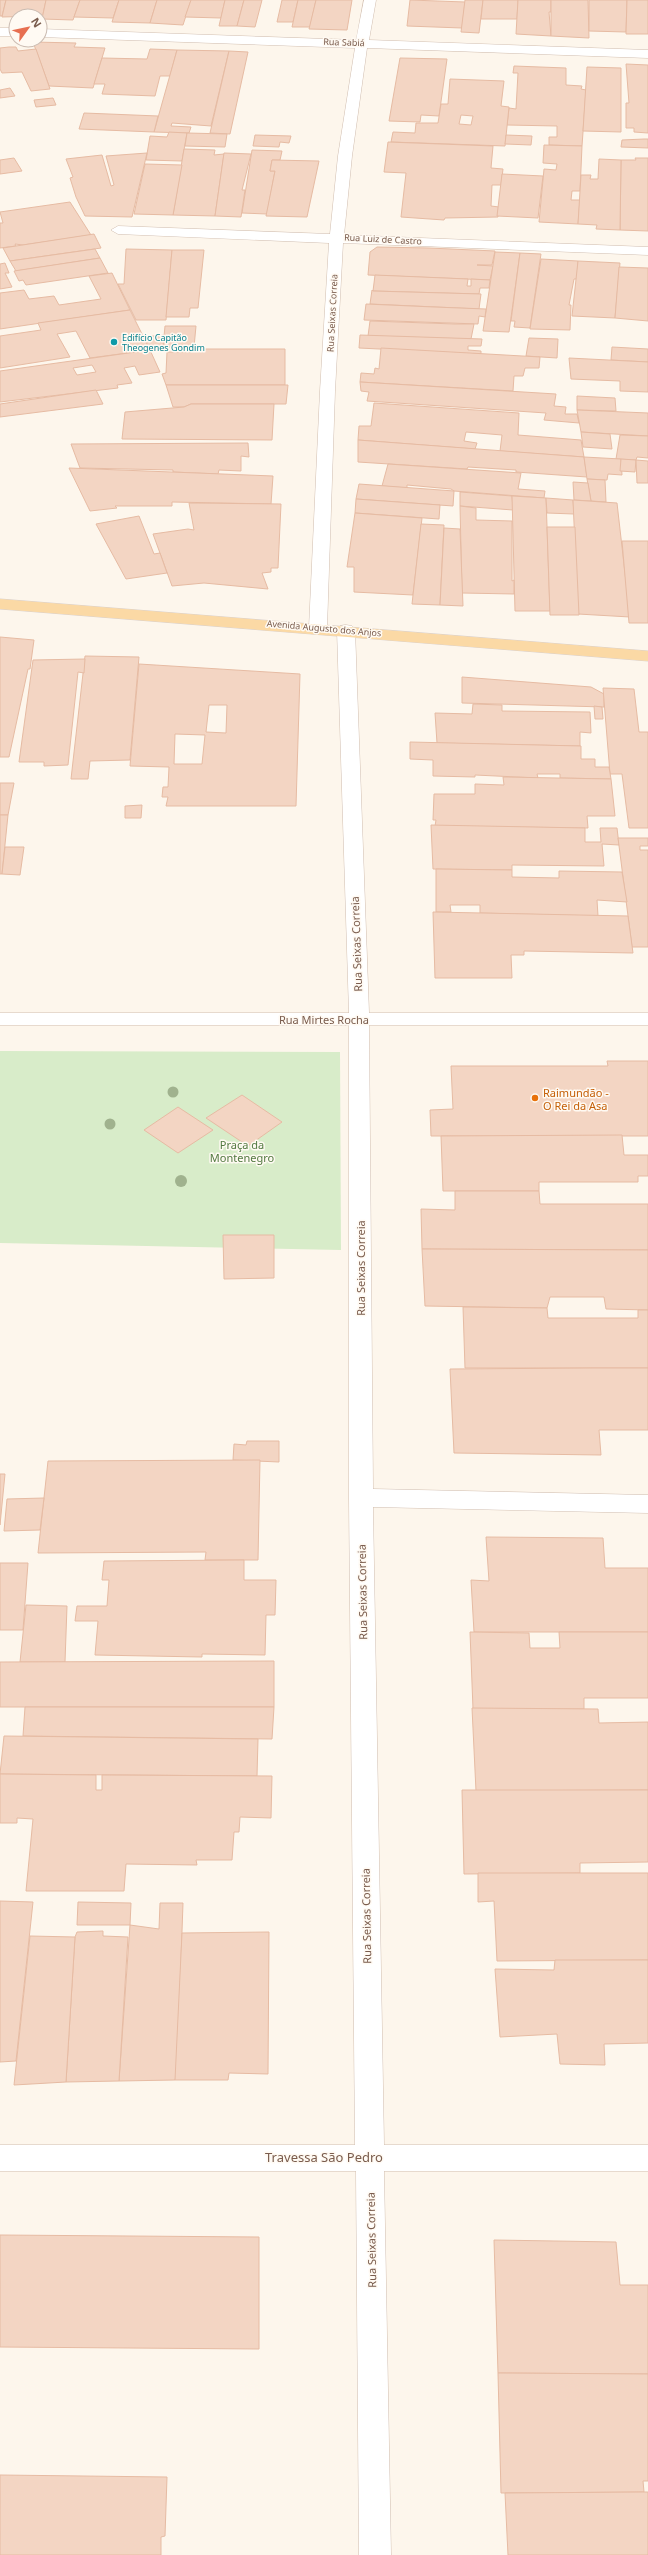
<svg xmlns="http://www.w3.org/2000/svg" width="648" height="2555" viewBox="0 0 648 2555" font-family="'Noto Sans',sans-serif">
<style>
.green{fill:#d8ecc9}
.building{fill:#f3d5c3;stroke:#e6bba3;fill-rule:evenodd}
.lines{fill:none;stroke-linecap:round;stroke-linejoin:round}
.minor-casing{stroke:#d1beb0;stroke-width:1}
.primary-casing{stroke:#dad1cd;stroke-width:1}
.minor{fill:#fff;fill-rule:evenodd}
.primary{fill:#fbd9a5;fill-rule:evenodd}
.tree{fill:#a0b28e}
.culture-dot{fill:#0f9aa8;stroke:#fffaf3;stroke-width:1.5}
.food-dot{fill:#e8710a;stroke:#fffaf3;stroke-width:1.5}
.labels{text-anchor:middle;dominant-baseline:central;stroke-width:3;stroke-linejoin:round;paint-order:stroke}
.far-street-label{font-size:9px;fill:#7a5c4d;stroke:#fffaf3}
.far-culture-label{font-size:9px;fill:#0d838f;stroke:#fffaf3;text-anchor:start}
.street-label{font-size:11px;fill:#7a5c4d;stroke:#fffaf3}
.food-label{font-size:11px;fill:#c56008;stroke:#fffaf3;text-anchor:start}
.park-label{font-size:11px;fill:#537a41;stroke:#fffaf3}
.near-street-label{font-size:13px;fill:#7a5c4d;stroke:#fffaf3}
</style>
<rect width="100%" height="100%" fill="#fdf6ec"/>
<!-- green -->
<polygon class="green" points="0,1051 340,1052 341,1250 0,1243"/>
<!-- building -->
<g class="building">
<polygon points="0,0 6,0 2,16 0,16"/>
<polygon points="6,0 46,0 42,19 40,16 2,17"/>
<polygon points="46,0 80,0 73,20 42,19"/>
<polygon points="80,0 119,0 113,18 74,17"/>
<polygon points="119,0 157,0 150,23 112,22"/>
<polygon points="157,0 191,0 183,25 150,23"/>
<polygon points="191,0 225,0 221,18 185,17"/>
<polygon points="225,0 244,0 237,26 219,26"/>
<polygon points="244,0 262,0 255,27 237,26"/>
<polygon points="282,0 298,0 293,22 277,22"/>
<polygon points="298,0 316,0 310,27 292,27"/>
<polygon points="316,0 352,0 347,30 309,29"/>
<polygon points="410,0 465,2 462,28 407,26"/>
<polygon points="465,0 483,0 479,33 461,32"/>
<polygon points="483,0 518,0 517,19 481,19"/>
<polygon points="518,0 551,0 551,12 549,12 551,36 516,34"/>
<polygon points="551,0 588,0 589,38 551,36"/>
<polygon points="589,0 627,0 626,32 589,31"/>
<polygon points="627,0 648,0 648,34 626,34"/>
<polygon points="33,42 76,43 74,47 105,48 93,88 49,86"/>
<polygon points="9,47 16,47 18,51 36,49 50,89 31,91 22,72 2,73 0,69 0,48"/>
<polygon points="150,49 177,50 170,76 160,76 155,96 102,94 105,84 94,84 102,58 147,59"/>
<polygon points="177,50 229,51 211,126 172,123 171,126 191,127 189,133 154,132"/>
<polygon points="229,51 248,52 230,134 210,133"/>
<polygon points="400,58 447,59 439,116 421,115 420,122 389,121"/>
<polygon points="626,64 648,65 648,133 634,132 634,128 626,128 626,103 629,103"/>
<polygon points="514,66 566,68 566,85 582,86 581,89 586,90 582,146 549,145 549,137 557,137 557,126 507,125 509,108 516,109 518,73 513,73"/>
<polygon points="587,67 621,68 621,132 583,131"/>
<path d="M 450,79 L 504,81 L 501,106 L 509,107 L 505,146 L 391,142 L 393,132 L 415,133 L 416,123 L 438,123 L 441,104 L 448,104 ZM 461,115 L 473,116 L 471,125 L 459,124 Z"/>
<polygon points="10,88 15,96 0,98 0,90"/>
<polygon points="53,98 56,105 36,107 34,100"/>
<polygon points="84,113 158,116 154,132 79,129"/>
<polygon points="169,132 187,133 182,161 146,160 150,136 167,137"/>
<polygon points="187,133 227,134 225,147 185,146"/>
<polygon points="255,135 291,136 289,143 280,142 279,147 253,146"/>
<polygon points="506,135 532,136 531,145 505,144"/>
<polygon points="644,139 648,139 648,148 621,147 622,140"/>
<polygon points="388,142 493,146 491,168 503,169 501,185 492,185 491,206 499,207 498,217 445,218 444,220 401,217 406,173 384,172"/>
<polygon points="544,145 582,146 580,191 572,191 571,200 580,200 578,224 539,222 544,169 556,170 557,164 543,163"/>
<polygon points="184,149 215,150 214,155 224,154 215,216 173,215"/>
<polygon points="252,150 282,151 280,160 272,160 270,171 275,171 267,214 242,213"/>
<polygon points="147,153 132,217 85,216 76,197 70,178 73,177 66,159 102,155 111,186 114,185 106,156"/>
<polygon points="224,153 251,154 242,190 245,190 241,217 215,216"/>
<polygon points="14,158 22,171 0,174 0,160"/>
<polygon points="635,158 648,158 648,231 620,230 621,160 636,160"/>
<polygon points="599,159 621,160 620,230 596,229 597,225 578,224 581,175 591,175 590,179 598,179"/>
<polygon points="272,160 319,161 307,217 266,216 275,171 270,171"/>
<polygon points="145,164 182,165 173,215 134,214"/>
<polygon points="502,174 543,176 538,218 497,216"/>
<polygon points="70,202 91,235 23,245 15,244 16,246 0,248 0,223 3,223 0,212"/>
<polygon points="94,234 101,248 10,261 3,248"/>
<polygon points="377,247 429,248 495,251 492,265 477,265 493,266 490,280 368,275 370,252"/>
<polygon points="95,249 100,258 16,271 10,261"/>
<polygon points="126,249 172,250 166,320 136,320 118,284 124,284"/>
<polygon points="172,250 204,250 198,308 190,308 189,317 166,317"/>
<polygon points="495,252 520,253 509,332 483,331"/>
<polygon points="520,253 541,254 530,328 514,327 515,321 511,321"/>
<polygon points="100,258 108,273 26,285 23,280 19,281 14,271"/>
<polygon points="541,259 578,261 577,279 574,279 569,305 571,305 570,330 530,329"/>
<polygon points="578,261 620,263 615,318 572,316"/>
<polygon points="5,263 9,273 5,273 12,287 0,289 0,264"/>
<polygon points="619,267 648,268 648,321 615,318"/>
<polygon points="112,273 130,310 0,329 0,293 24,290 29,299 54,296 59,305 101,299 89,276"/>
<polygon points="375,275 468,279 467,286 471,286 471,279 490,280 489,288 480,288 479,294 373,291"/>
<polygon points="372,290 373,291 481,294 479,309 370,304"/>
<polygon points="366,304 434,307 486,309 485,317 479,316 478,324 364,320"/>
<polygon points="130,310 150,350 90,358 76,331 57,334 70,357 0,368 0,336 41,330 38,323"/>
<polygon points="370,321 455,324 474,324 471,339 368,336"/>
<polygon points="165,326 196,326 194,347 163,347"/>
<polygon points="164,335 163,347 149,348 144,337"/>
<polygon points="360,335 482,339 481,346 468,346 468,350 481,351 481,354 359,348"/>
<polygon points="529,338 558,339 557,358 526,356"/>
<polygon points="612,347 648,349 648,362 611,360"/>
<polygon points="381,348 540,357 539,368 525,368 523,376 514,376 513,391 360,382 361,373 374,374 375,368 379,369"/>
<polygon points="186,349 285,349 285,385 166,385 162,374 166,373 167,352 186,352"/>
<path d="M 150,350 L 160,372 L 139,375 L 135,366 L 124,368 L 132,383 L 117,385 L 118,388 L 0,402 L 0,371 ZM 92,365 L 96,372 L 77,375 L 73,368 Z"/>
<polygon points="569,358 648,362 648,392 620,391 620,381 571,379"/>
<polygon points="360,382 556,394 554,406 566,407 565,414 577,414 579,423 544,420 546,413 367,401 369,392 361,391"/>
<polygon points="166,385 288,385 286,404 191,404 184,407 173,407"/>
<polygon points="96,390 103,404 0,417 0,404"/>
<polygon points="577,396 615,398 616,411 577,410"/>
<polygon points="374,403 519,413 518,435 581,440 584,457 500,451 502,435 466,432 464,441 477,443 475,449 358,440 359,426 371,426"/>
<polygon points="191,404 274,404 272,440 122,439 125,412 184,407"/>
<polygon points="577,410 648,413 648,436 581,432"/>
<polygon points="581,432 610,434 612,449 583,447"/>
<polygon points="620,435 648,436 648,458 637,457 636,460 616,459"/>
<polygon points="358,440 584,457 587,477 516,472 516,470 468,467 467,469 358,462"/>
<polygon points="248,443 249,457 241,456 241,471 219,470 218,474 173,472 173,470 80,468 71,444"/>
<polygon points="584,457 621,459 622,475 608,474 607,480 587,479"/>
<polygon points="621,459 636,460 635,472 620,471"/>
<polygon points="636,460 648,461 648,483 637,483"/>
<polygon points="388,464 521,473 518,489 545,491 544,498 454,491 451,489 407,485 407,488 382,486"/>
<polygon points="69,468 273,476 271,504 172,502 172,506 115,506 117,508 90,511"/>
<polygon points="587,479 605,480 606,502 591,501"/>
<polygon points="573,482 588,483 591,501 574,500"/>
<polygon points="359,484 454,491 453,506 356,499"/>
<polygon points="460,492 512,496 513,510 460,506"/>
<polygon points="512,496 546,498 550,611 515,611"/>
<polygon points="546,498 573,500 574,514 547,513"/>
<polygon points="356,499 440,505 439,519 355,513"/>
<polygon points="573,500 617,503 630,617 578,614"/>
<polygon points="189,503 281,504 278,568 271,568 271,572 262,573 268,589 204,583 172,586 153,534 188,529 194,530"/>
<polygon points="460,506 476,508 476,520 512,521 512,581 514,580 514,594 462,593"/>
<polygon points="355,513 422,518 413,595 354,592 354,567 347,567"/>
<polygon points="139,516 154,554 160,553 167,573 126,579 96,524"/>
<polygon points="421,524 444,525 440,605 412,604"/>
<polygon points="547,527 575,527 579,615 550,615"/>
<polygon points="444,528 460,529 463,606 440,605"/>
<polygon points="622,541 648,541 648,623 629,623"/>
<polygon points="0,637 34,640 30,669 28,669 9,757 0,757"/>
<polygon points="85,656 139,657 130,760 90,761 88,779 71,779"/>
<polygon points="85,659 84,673 78,672 68,765 44,766 44,762 19,762 33,660"/>
<path d="M 139,664 L 300,674 L 296,806 L 166,806 L 168,797 L 162,797 L 163,787 L 168,787 L 169,767 L 130,766 ZM 209,705 L 227,705 L 226,733 L 206,732 ZM 175,734 L 205,735 L 202,764 L 174,764 Z"/>
<polygon points="462,677 591,687 604,694 604,707 462,703"/>
<polygon points="603,688 634,689 639,732 648,732 648,828 629,828 622,774 610,774"/>
<polygon points="473,704 502,705 502,711 590,712 591,733 580,732 580,746 437,743 435,713 472,714"/>
<polygon points="594,706 602,707 603,719 595,719"/>
<polygon points="410,742 581,746 581,759 595,759 595,767 609,767 611,779 560,778 560,774 537,774 538,778 475,775 475,777 433,776 433,760 410,759"/>
<polygon points="503,777 611,779 615,816 587,816 588,828 435,826 436,820 433,820 434,794 475,794 475,784 504,785"/>
<polygon points="0,783 14,783 8,815 0,815"/>
<polygon points="142,805 141,818 125,818 125,806"/>
<polygon points="0,815 8,815 2,874 0,874"/>
<polygon points="431,825 585,828 585,842 601,842 600,828 617,828 619,845 602,844 604,866 512,865 512,870 433,869"/>
<polygon points="618,838 648,838 648,846 640,846 640,850 648,850 648,947 632,947"/>
<polygon points="5,847 24,847 20,875 2,874"/>
<polygon points="436,869 512,870 512,877 559,878 559,871 622,872 627,902 597,900 598,916 480,913 480,905 450,905 451,912 436,912"/>
<polygon points="433,912 628,916 633,953 524,951 524,955 511,955 512,978 435,978"/>
<polygon points="607,1061 648,1061 648,1136 431,1136 430,1110 453,1109 451,1066 608,1066"/>
<polygon points="242,1095 282,1122 248,1146 206,1118"/>
<polygon points="178,1107 213,1130 178,1153 144,1130"/>
<polygon points="622,1135 624,1155 648,1155 648,1176 638,1176 638,1182 539,1182 539,1191 443,1191 441,1136"/>
<polygon points="455,1191 539,1191 540,1204 648,1204 648,1250 422,1249 421,1209 455,1210"/>
<polygon points="223,1235 274,1235 274,1278 224,1279"/>
<polygon points="422,1249 648,1250 648,1310 606,1309 604,1297 550,1297 547,1308 425,1306"/>
<polygon points="463,1307 547,1308 548,1318 638,1318 638,1310 648,1310 648,1368 465,1368"/>
<polygon points="592,1368 648,1368 648,1430 599,1430 601,1455 454,1453 450,1369"/>
<polygon points="247,1441 279,1441 279,1462 233,1460 234,1444 246,1445"/>
<polygon points="260,1460 258,1560 205,1560 206,1552 38,1553 48,1461"/>
<polygon points="0,1474 5,1474 0,1525"/>
<polygon points="44,1498 40,1530 4,1531 7,1499"/>
<polygon points="486,1537 603,1538 605,1568 648,1568 648,1632 474,1632 471,1580 489,1581"/>
<polygon points="244,1560 244,1580 276,1580 275,1615 266,1615 265,1655 202,1654 202,1657 95,1655 98,1621 75,1621 77,1606 107,1606 109,1580 102,1580 104,1561"/>
<polygon points="0,1563 28,1563 23,1630 0,1630"/>
<polygon points="26,1605 67,1606 65,1662 20,1662"/>
<polygon points="470,1632 529,1633 530,1648 560,1648 559,1632 648,1632 648,1698 584,1698 584,1709 473,1709"/>
<polygon points="274,1661 274,1707 0,1707 0,1662"/>
<polygon points="25,1707 274,1707 272,1739 23,1736"/>
<polygon points="472,1708 598,1709 599,1723 648,1722 648,1790 476,1791"/>
<polygon points="4,1736 258,1739 257,1776 0,1774"/>
<polygon points="0,1774 96,1775 96,1790 102,1790 102,1775 272,1776 271,1818 240,1817 239,1832 234,1832 232,1860 196,1860 197,1865 126,1864 124,1891 26,1891 33,1819 17,1818 17,1823 0,1823"/>
<polygon points="462,1790 648,1790 648,1862 580,1863 580,1873 464,1874"/>
<polygon points="478,1873 648,1873 648,1960 497,1961 494,1901 478,1902"/>
<polygon points="0,1901 33,1902 16,2061 0,2062"/>
<polygon points="78,1902 131,1903 130,1925 77,1925"/>
<polygon points="160,1903 183,1903 177,2073 175,2080 119,2081 130,1925 159,1929"/>
<polygon points="103,1931 103,1936 128,1937 119,2081 66,2082 75,1937 77,1932"/>
<polygon points="269,1932 268,2074 229,2073 228,2080 175,2080 182,1933"/>
<polygon points="30,1936 75,1937 66,2082 14,2085"/>
<polygon points="555,1960 648,1960 648,2043 604,2044 605,2065 560,2064 557,2034 500,2037 495,1969 554,1970"/>
<polygon points="0,2235 259,2237 259,2349 0,2347"/>
<polygon points="494,2240 616,2242 620,2285 648,2285 648,2374 498,2373"/>
<polygon points="498,2373 648,2374 648,2481 643,2481 644,2492 501,2493"/>
<polygon points="0,2475 167,2477 165,2536 161,2537 161,2555 0,2555"/>
<polygon points="644,2492 648,2492 648,2555 508,2555 505,2493"/>
</g>
<g class="lines">
<defs>
<g id="minor">
<polygon points="364,0 376,0 369,40 648,50 648,58 367,48 352,156 344,235 648,247 648,255 343,243 335,391 327,628 324,632 312,632 309,628 320,391 329,243 118,234 111,230 118,226 330,234 338,156 355,48 40,37 40,29 356,40"/>
<rect x="0" y="28" width="16" height="8"/>
<polygon points="346,625 352,626 355,630 369,1013 648,1013 648,1025 369,1025 373,1489 648,1495 648,1513 373,1507 384,2145 648,2145 648,2171 384,2171 391,2555 359,2555 356,2171 0,2171 0,2145 355,2145 349,1498 349,1025 0,1025 0,1013 349,1013 337,630 340,626"/>
</g>
<polygon id="primary" points="0,599 648,651 648,661 0,609"/>
</defs>
<!-- minor casing -->
<use href="#minor" class="minor-casing"/>
<!-- primary casing -->
<use href="#primary" class="primary-casing"/>
<!-- minor -->
<use href="#minor" class="minor"/>
<!-- primary -->
<use href="#primary" class="primary"/>
</g>
<!-- trees -->
<g class="tree">
<circle cx="173" cy="1092" r="5.5"/>
<circle cx="110" cy="1124" r="5.5"/>
<circle cx="181" cy="1181" r="6"/>
</g>
<!-- markers -->
<circle class="culture-dot" cx="114" cy="342" r="4"/>
<circle class="food-dot" cx="535" cy="1098" r="4"/>
<g class="labels">
<!-- far-street labels -->
<g class="far-street-label">
<text transform="translate(344 42) rotate(2)">Rua Sabiá</text>
<text transform="translate(383 239) rotate(3)">Rua Luiz de Castro</text>
<text transform="translate(332 313) rotate(-87)">Rua Seixas Correia</text>
<text transform="translate(324 628) rotate(5)">Avenida Augusto dos Anjos</text>
</g>
<!-- far-culture labels -->
<g class="far-culture-label">
<text x="122" y="337">Edifício Capitão<tspan x="122" dy="10">Theogenes Gondim</tspan></text>
</g>
<!-- street labels -->
<g class="street-label">
<text transform="translate(356 944) rotate(-92)">Rua Seixas Correia</text>
<text x="324" y="1019">Rua Mirtes Rocha</text>
<text transform="translate(360 1268) rotate(-90)">Rua Seixas Correia</text>
<text transform="translate(362 1592) rotate(-91)">Rua Seixas Correia</text>
<text transform="translate(366 1916) rotate(-91)">Rua Seixas Correia</text>
<text transform="translate(371 2240) rotate(-91)">Rua Seixas Correia</text>
</g>
<!-- food labels -->
<g class="food-label">
<text x="543" y="1092">Raimundão -<tspan x="543" dy="13">O Rei da Asa</tspan></text>
</g>
<!-- park labels -->
<g class="park-label">
<text x="242" y="1144">Praça da<tspan x="242" dy="13">Montenegro</tspan></text>
</g>
<!-- near-street labels -->
<g class="near-street-label">
<text x="324" y="2157">Travessa São Pedro</text>
</g>
</g>
<!-- north arrow -->
<g transform="translate(28 28) rotate(57)"><circle r="19" fill="#fffaf3" stroke="#cabbb1"/>
<path d="M0-3L7 15L0 10L-7 15Z" fill="#e76f51"/>
<text y="-6" font-size="11" font-weight="bold" text-anchor="middle" fill="#7a5c4d">N</text>
</g>
</svg>
